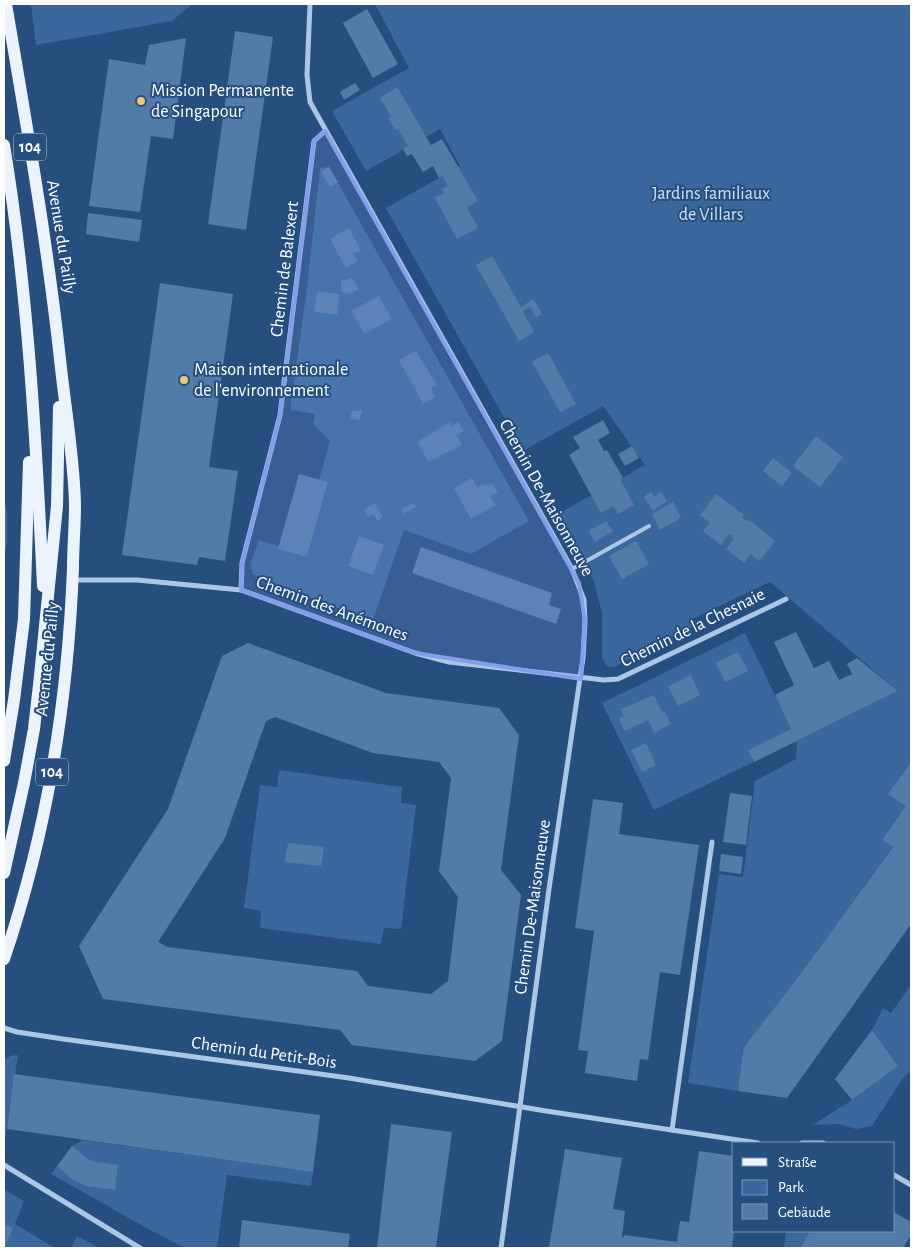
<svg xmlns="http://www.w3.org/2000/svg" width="915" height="1252" viewBox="0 0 915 1252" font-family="'Alegreya Sans',sans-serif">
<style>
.green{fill:#3a689c}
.building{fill:#537ba9;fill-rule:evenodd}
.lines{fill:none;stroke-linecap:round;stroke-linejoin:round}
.lane{stroke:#acc7e5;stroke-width:4}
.street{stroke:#acc7e5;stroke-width:5}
.primary{stroke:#edf3fd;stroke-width:12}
.marked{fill:#839eea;fill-opacity:0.2;stroke:#839eea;stroke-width:4;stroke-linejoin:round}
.poi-dot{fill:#eec872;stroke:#264e7e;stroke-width:2}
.labels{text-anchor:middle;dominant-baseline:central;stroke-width:4;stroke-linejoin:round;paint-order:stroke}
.shield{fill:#264e7e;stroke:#becad8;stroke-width:1}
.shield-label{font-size:16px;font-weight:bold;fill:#fff}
.poi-label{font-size:18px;fill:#fff;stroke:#264e7e;text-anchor:start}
.park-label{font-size:18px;fill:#cfe1f4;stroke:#264e7e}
.street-label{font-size:18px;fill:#fff;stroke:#264e7e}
</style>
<rect width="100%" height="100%" fill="#264e7e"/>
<!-- green -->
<g class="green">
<polygon points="31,4 192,4 172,21 36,45"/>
<polygon points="375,4 911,4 911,762 889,793 906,806 893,847 845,913 738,1091 688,1083 719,874 743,877 755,781 796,759 797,741 654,810 602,703 745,633 797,741 898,691 770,582 690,620 693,627 614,667 607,666 602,658 602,613 594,581 558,514 645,465 603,406 523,451 386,208 460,166 440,129 366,171 332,111 409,68"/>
<polygon points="329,167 529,521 471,554 404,530 373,620 321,602 253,574 250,565 259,540 279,546 278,549 307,557 328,483 319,480 330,441 313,424 315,414 290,410 307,288 320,168"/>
<polygon points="4,503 7,508 7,544 4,556"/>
<polygon points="279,770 402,787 401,803 416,805 401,929 384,928 381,944 260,928 261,911 244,908 260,785 277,787"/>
<polygon points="911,985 911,1071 903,1078 872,1126 856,1129 838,1124 813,1125 852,1100 898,1066 872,1030 883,1008 891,1013"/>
<polygon points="18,1055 4,1145 4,1061 10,1056"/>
<polygon points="83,1140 313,1172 311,1186 227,1175 217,1248 185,1248 150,1230 51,1174 72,1146"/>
<polygon points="4,1189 24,1201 15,1224 55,1248 4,1248"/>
<polygon points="786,1231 810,1231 800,1248 784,1248"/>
<polygon points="77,1236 100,1248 71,1248"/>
</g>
<!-- building -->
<g class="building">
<polygon points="367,9 398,64 373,78 343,23"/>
<polygon points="235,31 273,37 246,230 208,224"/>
<polygon points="186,38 173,139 151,136 140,212 89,206 109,59 145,65 149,45"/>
<polygon points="355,83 360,90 344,100 340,92"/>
<polygon points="397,87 431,145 442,139 478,201 467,207 478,228 457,239 435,198 444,193 442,189 448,186 442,176 439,178 433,166 423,172 412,154 407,156 403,149 408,146 398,129 395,130 388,118 391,116 380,98"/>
<polygon points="329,167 338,182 330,187 321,172"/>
<polygon points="88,213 142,220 139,242 86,234"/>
<polygon points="349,228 361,250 354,254 358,261 346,268 330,239"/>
<polygon points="492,256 521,307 533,299 542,314 536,317 530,307 523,311 534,332 519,341 476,265"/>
<polygon points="352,278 359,289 350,294 341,292 341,281"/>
<polygon points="160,283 233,294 209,467 238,471 225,561 199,557 197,565 122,555"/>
<polygon points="317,291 339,294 337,315 314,312"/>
<polygon points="379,296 392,319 364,334 351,311"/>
<polygon points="416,351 437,385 431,388 435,397 423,404 399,360"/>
<polygon points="548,353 576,404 560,412 532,362"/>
<polygon points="362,410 360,420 350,418 352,411"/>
<polygon points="603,420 610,433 598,440 604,451 607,450 623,478 620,479 634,505 618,514 613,506 601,513 569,455 580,448 573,437"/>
<polygon points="450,422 451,426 458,422 464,431 457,435 462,445 428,462 417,442"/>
<polygon points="816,436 843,457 820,487 793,466"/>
<polygon points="632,446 639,458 625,466 618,454"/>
<polygon points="773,458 792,473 782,486 763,471"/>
<polygon points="299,474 328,482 307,557 278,549"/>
<polygon points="472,478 477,487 484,483 485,486 492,483 498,492 490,496 496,505 471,519 454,488"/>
<polygon points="651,492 654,497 661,492 667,501 653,511 644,497"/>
<polygon points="716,494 744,515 742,517 747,521 749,520 775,541 759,561 750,554 744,563 726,549 734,538 729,534 721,545 703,531 710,523 700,515"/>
<polygon points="673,502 681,518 660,530 652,514"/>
<polygon points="375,503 383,517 377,521 374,514 368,517 364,510"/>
<polygon points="413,503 416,507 404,514 401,509"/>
<polygon points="606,521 613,531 595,542 589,531"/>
<polygon points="359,536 384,545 373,575 348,566"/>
<polygon points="636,541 649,564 622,579 609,556"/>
<polygon points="421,547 552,593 549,605 561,609 556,624 412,573"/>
<polygon points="796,632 814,668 829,661 839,680 852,674 847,664 857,658 898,691 754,762 748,750 791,729 775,695 794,685 774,642"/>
<path d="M 248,643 L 386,693 L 499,708 L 519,735 L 501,870 L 521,895 L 502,1041 L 475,1061 L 352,1045 L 340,1030 L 103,999 L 79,946 L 168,809 L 222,656 ZM 275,717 L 373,753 L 439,762 L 451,778 L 439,871 L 458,897 L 448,981 L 431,994 L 368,986 L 357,971 L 168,947 L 158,942 L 225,838 L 266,721 Z"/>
<polygon points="738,652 748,671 725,682 716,663"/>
<polygon points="691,675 700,695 678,706 668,686"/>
<polygon points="654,695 662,712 664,711 671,724 654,733 648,720 625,731 619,719 624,716 621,709"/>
<polygon points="646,743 656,765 642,772 631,750"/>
<polygon points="911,762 911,924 787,1098 738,1091 744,1047 797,979 893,847 882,840 906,806 888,794"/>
<polygon points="730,793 752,796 746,845 723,842"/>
<polygon points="593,799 623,803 619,834 699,845 680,975 660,972 648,1060 640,1059 637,1081 585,1073 588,1051 578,1050 594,931 575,928"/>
<polygon points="288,843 324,847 321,866 285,862"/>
<polygon points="721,854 743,857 741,874 719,871"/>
<polygon points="872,1030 898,1066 852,1100 835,1079"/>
<polygon points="14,1074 320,1115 313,1172 7,1129"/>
<polygon points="391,1124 452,1132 436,1248 377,1248"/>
<polygon points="72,1146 88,1159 97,1162 118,1165 115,1190 86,1186 72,1179 57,1166"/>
<polygon points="565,1149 622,1158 613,1209 625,1211 622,1237 623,1238 624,1235 677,1242 680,1221 689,1222 699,1151 734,1156 732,1228 734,1231 732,1248 549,1248"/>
<polygon points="894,1212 911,1222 911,1235 903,1248 800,1248 810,1231 894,1231"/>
<polygon points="242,1220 350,1234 348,1248 239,1248"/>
<polygon points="4,1224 13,1228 4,1248"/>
</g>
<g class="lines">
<!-- lane -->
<polyline class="lane" points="572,569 649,526"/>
<!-- street -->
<g class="street">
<polyline points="310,4 307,75 310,102 572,569 584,600 585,621 583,658 549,889 501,1248"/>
<polyline points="73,580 137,580 241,590 415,653 449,662 604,680 618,679 786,599"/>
<polyline points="241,590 242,563 280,415 314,141 325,131"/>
<polyline points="4,1028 17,1032 63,1039 349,1078 546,1111 758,1143"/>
<polyline points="672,1130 712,842"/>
<polyline points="802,1143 823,1143"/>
<polyline points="4,1165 140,1248"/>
<polyline points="894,1175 911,1185"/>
</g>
<!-- primary -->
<g class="primary">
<path d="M 4,145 C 28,291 36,438 43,586"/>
<polyline points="4,761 14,700 24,619 29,462"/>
<polyline points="4,873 24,783 34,729 40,676 57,506 59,407"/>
<path d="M 4,959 C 47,833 68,700 73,568 C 73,547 75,526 75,505 C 74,456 65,408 60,359 C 47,240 26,122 6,4"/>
</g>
</g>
<!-- marked area -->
<path class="marked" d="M 325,131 L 579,583 L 585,621 L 581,679 L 415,653 L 241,590 L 242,563 L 280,415 L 314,141 Z"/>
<!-- markers -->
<g class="poi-dot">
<circle cx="141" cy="101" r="5"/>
<circle cx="184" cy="380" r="5"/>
</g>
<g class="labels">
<!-- shield labels -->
<g class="shield">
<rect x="14" y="133.5" width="32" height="27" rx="4"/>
<rect x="36" y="758.5" width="32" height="27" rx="4"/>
</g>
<g class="shield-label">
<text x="30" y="147">104</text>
<text x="52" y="772">104</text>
</g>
<!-- poi labels -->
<g class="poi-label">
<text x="151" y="91">Mission Permanente<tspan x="151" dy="21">de Singapour</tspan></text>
<text x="194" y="370">Maison internationale<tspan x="194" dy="21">de l'environnement</tspan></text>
</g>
<!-- park labels -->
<g class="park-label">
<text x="711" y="194">Jardins familiaux<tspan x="711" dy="21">de Villars</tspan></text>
</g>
<!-- street labels -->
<g class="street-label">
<text transform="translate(61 237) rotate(81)">Avenue du Pailly</text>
<text transform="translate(285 269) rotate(-83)">Chemin de Balexert</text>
<text transform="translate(546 498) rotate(61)">Chemin De-Maisonneuve</text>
<text transform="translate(332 609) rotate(20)">Chemin des Anémones</text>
<text transform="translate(693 628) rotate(-26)">Chemin de la Chesnaie</text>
<text transform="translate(48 659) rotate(-84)">Avenue du Pailly</text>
<text transform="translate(533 907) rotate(-82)">Chemin De-Maisonneuve</text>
<text transform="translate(264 1053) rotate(8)">Chemin du Petit-Bois</text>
</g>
</g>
<!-- border -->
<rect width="915" height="1252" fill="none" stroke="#ffffff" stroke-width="10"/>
<!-- legend -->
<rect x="732" y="1142" width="162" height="90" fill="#264e7e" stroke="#7d95b2"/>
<rect x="742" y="1158" width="25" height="8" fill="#edf3fd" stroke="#7d95b2"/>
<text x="778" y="1167" font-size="15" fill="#ffffff">Straße</text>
<rect x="742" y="1180" width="25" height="15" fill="#3a689c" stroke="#7d95b2"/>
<text x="778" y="1192" font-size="15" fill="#ffffff">Park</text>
<rect x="742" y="1204" width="25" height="15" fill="#537ba9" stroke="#7d95b2"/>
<text x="778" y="1217" font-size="15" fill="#ffffff">Gebäude</text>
</svg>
